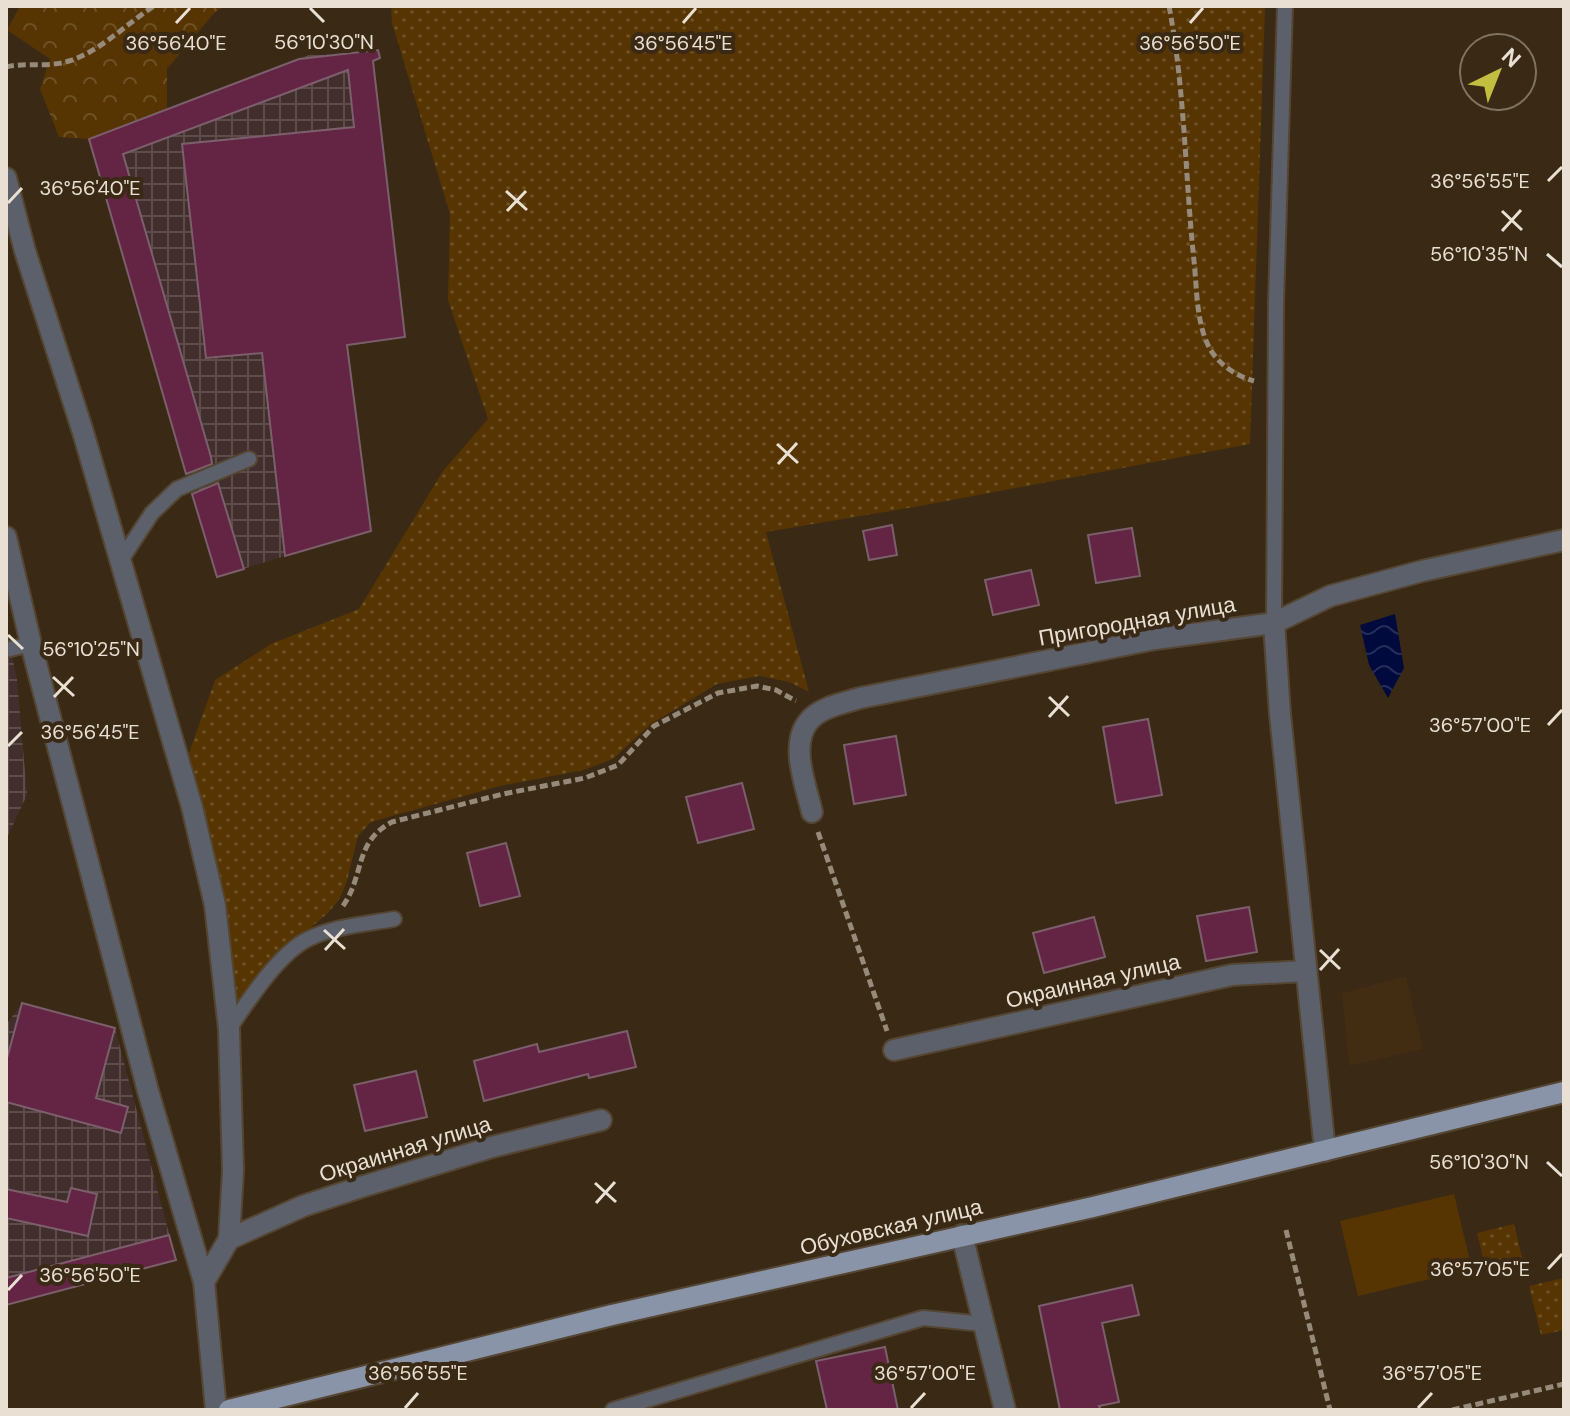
<svg xmlns="http://www.w3.org/2000/svg" width="1570" height="1416" viewBox="0 0 1570 1416" font-family="'DM Sans',sans-serif">
<style>
.built{fill:#422d13}
.industrial{fill:url(#industrial-grid)}
.grass{fill:url(#grass-dots)}
.forest{fill:url(#forest-crowns)}
.pitch{fill:#563502}
.water{fill:url(#water-waves)}
.building{fill:#642545;stroke:#7b5f6b;stroke-width:2}
.lines{fill:none;stroke-linecap:round;stroke-linejoin:round}
.service-casing{stroke:#554633;stroke-width:18}
.minor-casing{stroke:#554633;stroke-width:24}
.primary-casing{stroke:#554633;stroke-width:24}
.path{stroke:#978a7b;stroke-width:5;stroke-dasharray:8 4;stroke-linecap:butt}
.service{stroke:#5c606b;stroke-width:14}
.minor{stroke:#5c606b;stroke-width:20}
.primary{stroke:#8a94a9;stroke-width:20}
.ticks{fill:none;stroke:#e9dfd3;stroke-width:3}
.labels{text-anchor:middle;dominant-baseline:central;stroke-width:8;stroke-linejoin:round;paint-order:stroke}
.street-label{font-size:22px;fill:#e9dfd3;stroke:#392915}
.ticks-label{font-size:20px;text-anchor:middle;fill:#e9dfd3;stroke:#392915;stroke-width:8;stroke-linejoin:round;paint-order:stroke}
</style>
<defs>
<pattern id="industrial-grid" width="8" height="8" patternUnits="userSpaceOnUse" patternTransform="scale(2)"><rect width="8" height="8" fill="#422e2c"/><path d="M0 4h8M4 0v8" fill="none" stroke="#5d4c4a"/></pattern>
<pattern id="grass-dots" width="8" height="8" patternUnits="userSpaceOnUse" patternTransform="scale(2)"><rect width="8" height="8" fill="#563502"/><path d="M2 2h.1M6 6h.1" fill="none" stroke="#6e5226" stroke-width="1.8" stroke-linecap="round"/></pattern>
<pattern id="forest-crowns" width="20" height="18" patternUnits="userSpaceOnUse" patternTransform="scale(2)"><rect width="20" height="18" fill="#563502"/><path d="M2 6a3 3 0 1 1 6 0M12 15a3 3 0 1 1 6 0" fill="none" stroke="#6e5226"/></pattern>
<pattern id="water-waves" width="16" height="10" patternUnits="userSpaceOnUse" patternTransform="scale(2)"><rect width="16" height="10" fill="#000a3d"/><path d="M0 5q4-4 8 0t8 0" fill="none" stroke="#252d58"/></pattern>
</defs>
<rect width="100%" height="100%" fill="#392915"/>
<!-- built -->
<polygon class="built" points="1406,976 1423,1049 1349,1066 1342,993"/>
<!-- industrial -->
<g class="industrial">
<polygon points="346,54 398,285 405,337 347,346 285,556 217,577 89,139 309,55"/>
<polygon points="6,627 17,679 27,795 6,840"/>
<polygon points="22,1003 115,1028 176,1260 6,1305 6,1025"/>
</g>
<!-- grass -->
<g class="grass">
<polygon points="391,6 1265,6 1250,444 920,506 766,532 809,692 789,682 759,676 717,684 651,724 613,759 584,770 500,786 371,822 358,836 347,881 340,898 329,912 285,950 236,1007 225,900 189,753 215,680 271,644 359,609 443,471 488,419 448,300 450,214 392,23"/>
<polygon points="1514,1224 1524,1265 1487,1274 1477,1233"/>
<polygon points="1564,1278 1564,1330 1541,1335 1529,1286"/>
</g>
<!-- forest -->
<polygon class="forest" points="20,6 226,6 215,12 167,69 167,109 89,139 59,137 40,89 50,59 7,30"/>
<!-- pitch -->
<polygon class="pitch" points="1454,1194 1472,1269 1358,1296 1340,1221"/>
<!-- water -->
<polygon class="water" points="1395,614 1404,668 1388,698 1369,665 1360,625"/>
<!-- building -->
<g class="building">
<polygon points="378,50 380,58 373,61 405,337 347,345 371,531 285,556 262,353 206,358 182,144 354,127 348,70 123,154 211,457 212,464 186,474 89,139 299,59"/>
<polygon points="218,483 244,569 217,577 192,494"/>
<polygon points="892,525 897,555 869,560 863,531"/>
<polygon points="1132,528 1140,576 1096,583 1088,535"/>
<polygon points="1031,570 1039,605 993,615 985,580"/>
<polygon points="1148,719 1162,795 1116,803 1103,727"/>
<polygon points="896,736 906,795 854,804 844,745"/>
<polygon points="742,783 754,829 698,843 686,797"/>
<polygon points="506,843 520,896 480,906 467,853"/>
<polygon points="1249,907 1257,952 1206,961 1197,916"/>
<polygon points="1094,917 1105,957 1044,973 1033,933"/>
<polygon points="22,1003 115,1028 96,1098 128,1107 121,1133 6,1102 6,1062"/>
<polygon points="627,1031 636,1067 589,1078 588,1074 484,1101 474,1061 537,1044 539,1052"/>
<polygon points="416,1071 427,1117 365,1131 354,1085"/>
<polygon points="71,1188 97,1194 88,1236 6,1218 6,1189 67,1202"/>
<polygon points="169,1235 176,1260 6,1305 6,1278"/>
<polygon points="1132,1285 1139,1315 1102,1323 1119,1402 1099,1406 1101,1410 1060,1410 1039,1306"/>
<polygon points="885,1347 898,1410 827,1410 816,1361"/>
</g>
<g class="lines">
<defs>
<g id="service">
<polyline points="119,563 152,513 177,489 249,459"/>
<polyline points="1274,623 1276,303 1285,6"/>
<polyline points="6,650 31,644"/>
<path d="M 229,1029 C 248,1001 278,954 308,939 C 334,926 367,924 394,919"/>
<polyline points="613,1410 923,1318 984,1324"/>
</g>
<g id="minor">
<polyline points="6,178 25,251 83,432 192,807 215,905 229,1029 233,1171 229,1239 204,1282"/>
<polyline points="6,537 31,644 148,1091 204,1282 216,1410"/>
<polyline points="1274,623 1280,714 1325,1151"/>
<path d="M 812,812 C 806,786 789,744 809,721 C 820,707 844,703 860,698 L 1155,639 L 1274,623 L 1330,596 L 1422,571 L 1564,540"/>
<polyline points="894,1050 1232,975 1306,971"/>
<polyline points="962,1235 1005,1410"/>
<polyline points="229,1239 303,1206 361,1187 492,1147 601,1120"/>
</g>
<polyline id="primary" points="229,1410 612,1315 1093,1207 1564,1092"/>
</defs>
<!-- service casing -->
<use href="#service" class="service-casing"/>
<!-- minor casing -->
<use href="#minor" class="minor-casing"/>
<!-- primary casing -->
<use href="#primary" class="primary-casing"/>
<!-- path -->
<g class="path">
<path d="M 1169,6 C 1185,90 1185,176 1194,261 C 1197,288 1196,320 1208,345 C 1217,364 1236,376 1254,381"/>
<path d="M 6,67 C 26,62 46,68 69,61 C 101,51 126,24 154,6"/>
<polyline points="818,832 887,1031"/>
<path d="M 343,906 C 365,874 354,842 392,822 L 503,794 L 585,778 L 618,765 L 654,726 L 718,693 L 757,686 L 776,690 L 796,701"/>
<polyline points="1286,1230 1330,1410"/>
<polyline points="1452,1410 1564,1384"/>
</g>
<!-- service -->
<use href="#service" class="service"/>
<!-- minor -->
<use href="#minor" class="minor"/>
<!-- primary -->
<use href="#primary" class="primary"/>
</g>
<!-- ticks -->
<path class="ticks" d="M 310,8 L 324,22M 176,23 L 190,8M 683,23 L 696,8M 1190,23 L 1203,8M 1548,181 L 1562,167M 506,191 L 527,210M 8,203 L 22,188M 507,211 L 526,191M 1502,211 L 1522,230M 1502,231 L 1521,210M 1547,254 L 1562,267M 777,444 L 798,463M 778,464 L 797,443M 8,635 L 23,649M 53,677 L 74,696M 54,697 L 73,677M 1049,697 L 1069,716M 1049,717 L 1068,696M 1548,725 L 1562,710M 8,746 L 22,732M 324,930 L 345,949M 325,950 L 344,929M 1320,950 L 1340,969M 1320,970 L 1339,949M 1547,1162 L 1562,1176M 595,1183 L 616,1202M 596,1203 L 615,1182M 1548,1269 L 1562,1254M 8,1290 L 22,1275M 405,1408 L 418,1393M 911,1408 L 925,1393M 1418,1408 L 1432,1393"/>
<g class="labels">
<!-- street labels -->
<g class="street-label">
<text transform="translate(1137 621) rotate(-10)">Пригородная улица</text>
<text transform="translate(1093 981) rotate(-13)">Окраинная улица</text>
<text transform="translate(405 1149) rotate(-17)">Окраинная улица</text>
<text transform="translate(891 1227) rotate(-13)">Обуховская улица</text>
</g>
</g>
<g class="ticks-label">
<text x="324" y="49">56°10'30"N</text>
<text x="176" y="50">36°56'40"E</text>
<text x="1190" y="50">36°56'50"E</text>
<text x="683" y="50">36°56'45"E</text>
<text x="1480" y="188">36°56'55"E</text>
<text x="90" y="195">36°56'40"E</text>
<text x="1479" y="261">56°10'35"N</text>
<text x="91" y="656">56°10'25"N</text>
<text x="1480" y="732">36°57'00"E</text>
<text x="90" y="739">36°56'45"E</text>
<text x="1479" y="1169">56°10'30"N</text>
<text x="1480" y="1276">36°57'05"E</text>
<text x="90" y="1282">36°56'50"E</text>
<text x="418" y="1380">36°56'55"E</text>
<text x="925" y="1380">36°57'00"E</text>
<text x="1432" y="1380">36°57'05"E</text>
</g>
<!-- border -->
<rect width="1570" height="1416" fill="none" stroke="#e9dfd3" stroke-width="16"/>
<!-- north arrow -->
<g transform="translate(1498 72) rotate(43)"><circle r="38" fill="#392915" stroke="#7f7261" stroke-width="2"/>
<path d="M0-6L14 30L0 20L-14 30Z" fill="#c1be40"/>
<text y="-12" font-size="22" font-weight="bold" text-anchor="middle" fill="#e9dfd3">N</text>
</g>
</svg>
